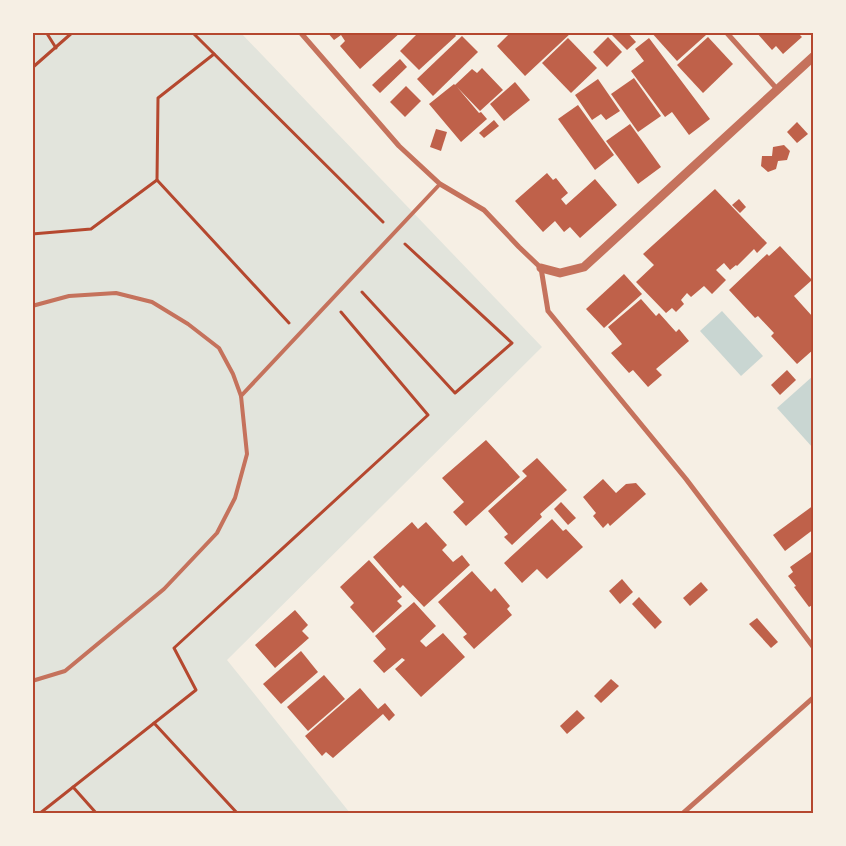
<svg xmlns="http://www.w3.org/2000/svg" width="846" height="846" viewBox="0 0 846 846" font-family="'PT Serif',serif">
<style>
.green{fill:#e2e4dc}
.water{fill:#c9d6d2}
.building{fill:#bf614a}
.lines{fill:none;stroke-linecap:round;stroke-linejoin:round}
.path{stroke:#b5482f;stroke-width:3}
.service{stroke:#c5725c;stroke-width:4}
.minor{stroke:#c5725c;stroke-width:5}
.tertiary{stroke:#c5725c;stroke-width:9}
.neatline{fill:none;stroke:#b5482f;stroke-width:2}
</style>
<rect width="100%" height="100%" fill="#f6efe4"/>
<!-- green -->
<polygon class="green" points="32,33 241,33 542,347 227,660 350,813 33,813"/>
<!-- water -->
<g class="water">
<polygon points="722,311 763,356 741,376 700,331"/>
<polygon points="813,376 813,448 777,408"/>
</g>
<!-- building -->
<g class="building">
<polygon points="327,32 401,32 360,69 340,46 345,41 341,35 334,40"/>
<polygon points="419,32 453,32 456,36 419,70 400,51"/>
<polygon points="511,32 547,32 550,35 553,32 572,32 525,76 497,46"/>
<polygon points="614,32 627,32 636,42 627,50 612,35"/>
<polygon points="651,32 704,32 706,35 677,61"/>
<polygon points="756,32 797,32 802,37 783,54 776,46 772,50"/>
<polygon points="462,36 478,52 433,96 417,79"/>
<polygon points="608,37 622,52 607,67 593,52"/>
<polygon points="708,37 733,64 703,93 677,65"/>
<polygon points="568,38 597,68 571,93 542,63"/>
<polygon points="649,38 710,119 689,135 672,112 665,117 631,71 644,61 635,49"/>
<polygon points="400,59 407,67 380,93 372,85"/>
<polygon points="482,68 503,90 480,111 457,87 479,113 481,112 487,119 461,142 429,104 454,84 455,85 472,69 477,73"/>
<polygon points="634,78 661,116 638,132 611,94"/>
<polygon points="598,79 620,111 606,120 601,114 592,120 575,95"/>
<polygon points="515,82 530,100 504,121 490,104"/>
<polygon points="406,86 421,101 405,117 390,102"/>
<polygon points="578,105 614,155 595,170 558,119"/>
<polygon points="494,120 499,126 484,138 479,133"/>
<polygon points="797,122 808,134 797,143 787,132"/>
<polygon points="630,124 661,167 638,184 606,141"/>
<polygon points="436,129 447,132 441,151 430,147"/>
<polygon points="784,145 790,151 787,160 778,161 776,169 768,172 761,166 762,156 772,156 773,147"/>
<polygon points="547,173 553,180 556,178 568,193 561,199 566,205 595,179 617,205 580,238 570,227 564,232 555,221 543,232 515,201"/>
<polygon points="715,189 767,243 757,253 754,249 737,266 736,265 730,270 724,263 716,270 726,280 712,294 704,286 691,297 687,293 681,300 684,304 676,312 672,308 666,313 636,282 654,265 643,254"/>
<polygon points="739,199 746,207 740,213 732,205"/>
<polygon points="780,246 812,280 794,296 812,316 814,315 814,349 797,364 771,336 774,333 758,316 755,318 729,290 767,254 769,256"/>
<polygon points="624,274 642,294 604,328 586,309"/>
<polygon points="641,299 656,316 659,313 676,332 679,329 689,341 656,369 662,375 648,387 633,370 629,373 611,353 622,344 608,327"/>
<polygon points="787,370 796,380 780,395 771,385"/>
<polygon points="486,440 520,477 466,526 453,512 464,502 442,478"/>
<polygon points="537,458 567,490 540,514 542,517 512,545 504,537 508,534 488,511 527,476 522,471"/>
<polygon points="603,479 616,493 626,484 636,483 646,494 610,526 608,523 603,528 593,516 596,513 583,497"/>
<polygon points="561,502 576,518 568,525 554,509"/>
<polygon points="814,505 814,529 785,551 773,535"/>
<polygon points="552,519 563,531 566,529 583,547 547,579 537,569 522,583 504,563"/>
<polygon points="412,522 418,529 426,522 447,545 442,550 453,562 462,555 470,565 424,607 403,585 400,588 373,557"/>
<polygon points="814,550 814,604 809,607 794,587 796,586 788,576 793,572 790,567"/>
<polygon points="369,560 402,597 397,601 402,606 373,633 350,607 354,603 340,587"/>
<polygon points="472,571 491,592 495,588 510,606 507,609 512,615 474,649 463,637 467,634 438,602"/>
<polygon points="622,579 633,592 620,604 609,591"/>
<polygon points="701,582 708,590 690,606 683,598"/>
<polygon points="639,597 662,622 655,629 632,604"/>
<polygon points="414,602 436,626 420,641 426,647 443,633 465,657 421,697 395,669 405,660 402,658 384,673 373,661 386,649 375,636"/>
<polygon points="295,610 308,625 302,631 309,638 275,668 255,645"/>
<polygon points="757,618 778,642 771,648 749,624"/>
<polygon points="301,651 318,672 281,704 263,684"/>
<polygon points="324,675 345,699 308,731 287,707"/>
<polygon points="611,679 619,686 601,703 594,696"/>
<polygon points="360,688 378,709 385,703 395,715 389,721 383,714 333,758 326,752 322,756 305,736"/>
<polygon points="577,710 585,718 567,734 560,726"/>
</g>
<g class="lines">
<!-- path -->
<g class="path">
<polyline points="46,32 56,48"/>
<polyline points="192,32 383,222"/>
<polyline points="32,68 73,32"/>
<polyline points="157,180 289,323"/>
<polyline points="32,234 91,229 157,180 158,98 214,54"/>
<polyline points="362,292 455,393 512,343 405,244"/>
<polyline points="154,723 238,814"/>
<polyline points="73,787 97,814"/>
<polyline points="39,814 196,690 174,648 428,415 341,312"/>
</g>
<!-- service -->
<g class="service">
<polyline points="32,306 69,296 116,293 152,302 188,324 219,348 233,374 241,396 247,454 235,498 217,533 164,589 65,671 32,681"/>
<polyline points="241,396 440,184"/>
</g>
<!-- minor -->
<g class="minor">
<polyline points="300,32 399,146 440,184 484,210 519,247 541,268 548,311 686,479 814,648"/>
<polyline points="726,32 777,89"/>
<polyline points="682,814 814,697"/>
</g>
<!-- tertiary -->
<polyline class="tertiary" points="541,268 560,273 584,267 814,56"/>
</g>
<!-- border -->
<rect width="846" height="846" fill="none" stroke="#f6efe4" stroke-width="68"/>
<rect x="34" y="34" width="778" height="778" class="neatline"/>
</svg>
